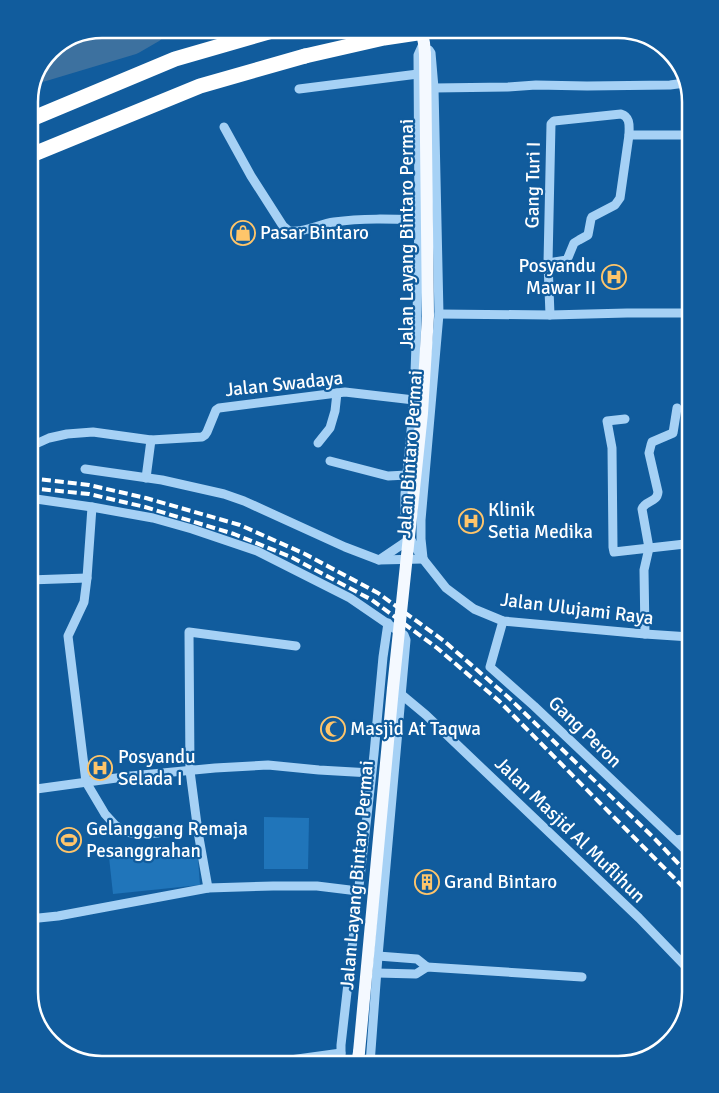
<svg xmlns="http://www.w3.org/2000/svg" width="719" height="1093" viewBox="0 0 719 1093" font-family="Signika,sans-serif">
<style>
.green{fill:#2075ba}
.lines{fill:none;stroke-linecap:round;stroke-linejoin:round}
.river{stroke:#3d719f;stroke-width:29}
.minor{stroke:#a6d1f5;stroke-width:9}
.major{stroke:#f4f9ff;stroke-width:12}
.highway{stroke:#fff;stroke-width:15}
.rail{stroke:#fff;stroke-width:4;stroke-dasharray:9 4;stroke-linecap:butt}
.major-bridge{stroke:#f4f9ff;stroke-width:12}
.highway-bridge{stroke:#fff;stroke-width:15}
.labels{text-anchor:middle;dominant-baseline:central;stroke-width:4.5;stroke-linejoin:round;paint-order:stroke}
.street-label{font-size:19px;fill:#fff;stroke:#115c9d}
.poi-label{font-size:19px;fill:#fff;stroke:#115c9d;text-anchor:start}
.rim{fill:none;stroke:#fff;stroke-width:2.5}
</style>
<rect width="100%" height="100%" fill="#115c9d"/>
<!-- green -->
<g class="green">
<polygon points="264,817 309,818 308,869 264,869"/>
<polygon points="197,846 200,885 113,894 109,857"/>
</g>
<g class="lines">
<!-- river -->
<polyline class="river" points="42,67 132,40 151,29"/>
<!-- minor -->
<g class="minor">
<polyline points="434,88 508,87 536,85 587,86 670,85 685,83"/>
<polyline points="299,89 418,74"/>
<path d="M 224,127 L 251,176 L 283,226 L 289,231 C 304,233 319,224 334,222 C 362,218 391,219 419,220"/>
<polyline points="548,263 567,260 574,243 579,240 588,235 591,219 592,217 615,205 620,198 629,135"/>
<polyline points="439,314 550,315 627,313 690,313"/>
<path d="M 550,315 L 548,263 L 551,124 L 554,121 L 621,114 C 631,117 629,127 629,135 L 690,135"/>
<path d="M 625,419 L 607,421 L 612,448 L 613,547 L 614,552 L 685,544 L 687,543 C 691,529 680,514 690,502"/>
<polyline points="318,443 330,428 335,411 337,393"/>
<polyline points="29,447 49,438 67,434 93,432 151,440 202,437 205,435 207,432 216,410 219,408 337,393 345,392 414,400"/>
<polyline points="330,461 388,476 407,475 409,479"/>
<polyline points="85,469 162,480 224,494 244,501 345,547 379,560 423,559"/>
<polyline points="146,478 151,440"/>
<polyline points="29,498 92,507 153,518 192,529 257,551 350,598 404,635 406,640 378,956 370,1064"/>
<polyline points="92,507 87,578 84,602 68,636 86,782 105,814 115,825 125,832 141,834 158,833 174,829"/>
<polyline points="405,522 405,494 414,400 417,317 419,220 418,55 423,44"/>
<polyline points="409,537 423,559 446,588 474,609 503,621 645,634 690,637"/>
<polyline points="423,558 421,539 421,520 439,314 434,88 431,53 429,50"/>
<polyline points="379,560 410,539"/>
<polyline points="29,580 87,578"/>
<polyline points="503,621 490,667 534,706 690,854"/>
<path d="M 645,634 L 644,570 L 649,548 L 642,509 C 645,500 657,503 658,492 L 649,453 L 651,445 L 652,442 L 673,433 L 677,408"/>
<polyline points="402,695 426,715 639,918 690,971"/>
<polyline points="29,790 131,776 215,768 268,765 319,770 371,773"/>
<polyline points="676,840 690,838"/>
<polyline points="208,888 198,832 190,771 189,632 296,646"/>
<polyline points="29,919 58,916 208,888 273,886 317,886 358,891"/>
<polyline points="378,956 417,959 427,967"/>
<polyline points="377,973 416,974 427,967 582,977"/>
<polyline points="261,1064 341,1053"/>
<polyline points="341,1064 341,1045 374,754 383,657 388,623"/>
</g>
<!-- major -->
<g class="major">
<polyline points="421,29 424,43 425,54"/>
<polyline points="357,1064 359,1052"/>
</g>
<!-- highway -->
<g class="highway">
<polyline points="29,120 175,59 279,29"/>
<polyline points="29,156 200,86 305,56"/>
</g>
<!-- rail -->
<g class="rail">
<polyline points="29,478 89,485 146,498 240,525 305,554 378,593 444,641 508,697 654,838 690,876"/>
<polyline points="29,488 89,494 145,507 234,534 291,557 372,600 437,648 499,701 690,894"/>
</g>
<!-- major-bridge -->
<polyline class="major-bridge" points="359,1052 393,688 422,413 428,316 425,54"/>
<!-- highway-bridge -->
<polyline class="highway-bridge" points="305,56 384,38 444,29"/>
</g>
<!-- icons -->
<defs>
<symbol id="shop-ring" viewBox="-11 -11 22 22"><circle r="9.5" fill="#115c9d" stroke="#ffc56a" stroke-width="1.5"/><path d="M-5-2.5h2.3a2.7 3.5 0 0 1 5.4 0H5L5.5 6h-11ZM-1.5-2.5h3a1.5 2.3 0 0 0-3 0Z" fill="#ffc56a"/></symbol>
<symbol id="hospital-ring" viewBox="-11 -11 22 22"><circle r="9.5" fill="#115c9d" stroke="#ffc56a" stroke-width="1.5"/><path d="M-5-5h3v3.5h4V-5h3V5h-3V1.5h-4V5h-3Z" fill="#ffc56a"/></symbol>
<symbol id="mosque-ring" viewBox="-11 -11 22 22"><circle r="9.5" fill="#115c9d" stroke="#ffc56a" stroke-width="1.5"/><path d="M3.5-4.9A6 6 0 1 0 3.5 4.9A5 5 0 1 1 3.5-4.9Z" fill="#ffc56a"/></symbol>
<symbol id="stadium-ring" viewBox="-11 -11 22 22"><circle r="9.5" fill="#115c9d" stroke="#ffc56a" stroke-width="1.5"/><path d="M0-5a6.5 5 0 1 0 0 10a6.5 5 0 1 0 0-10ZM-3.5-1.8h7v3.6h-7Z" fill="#ffc56a"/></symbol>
<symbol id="building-ring" viewBox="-11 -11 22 22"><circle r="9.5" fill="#115c9d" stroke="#ffc56a" stroke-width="1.5"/><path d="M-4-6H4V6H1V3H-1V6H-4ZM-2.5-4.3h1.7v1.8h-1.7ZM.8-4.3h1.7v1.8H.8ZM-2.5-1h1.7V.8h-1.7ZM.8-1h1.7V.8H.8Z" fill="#ffc56a"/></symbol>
</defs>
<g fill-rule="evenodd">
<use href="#shop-ring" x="229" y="219" width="28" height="28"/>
<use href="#hospital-ring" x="600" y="263" width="28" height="28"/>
<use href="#hospital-ring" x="457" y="507" width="28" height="28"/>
<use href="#mosque-ring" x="319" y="715" width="28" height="28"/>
<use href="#hospital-ring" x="86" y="754" width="28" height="28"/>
<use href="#stadium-ring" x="55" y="826" width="28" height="28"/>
<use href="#building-ring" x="413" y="868" width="28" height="28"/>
</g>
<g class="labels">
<!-- street labels -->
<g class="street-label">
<text transform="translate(533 185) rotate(-89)">Gang Turi I</text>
<text transform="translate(407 234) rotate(-90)">Jalan Layang Bintaro Permai</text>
<text transform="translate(284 384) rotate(-6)">Jalan Swadaya</text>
<text transform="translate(410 454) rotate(-86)">Jalan Bintaro Permai</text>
<text transform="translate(577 609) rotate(7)">Jalan Ulujami Raya</text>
<text transform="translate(585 732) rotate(44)">Gang Peron</text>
<text transform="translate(570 830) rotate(44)">Jalan Masjid Al Muflihun</text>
<text transform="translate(357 875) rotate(-85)">Jalan Layang Bintaro Permai</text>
</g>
<!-- poi labels -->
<g class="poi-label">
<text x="260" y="233">Pasar Bintaro</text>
<text x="596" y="266" text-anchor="end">Posyandu<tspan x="596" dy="22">Mawar II</tspan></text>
<text x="488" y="510">Klinik<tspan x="488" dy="22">Setia Medika</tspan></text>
<text x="350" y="729">Masjid At Taqwa</text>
<text x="118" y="757">Posyandu<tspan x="118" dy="22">Selada I</tspan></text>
<text x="86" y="829">Gelanggang Remaja<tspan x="86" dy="22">Pesanggrahan</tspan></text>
<text x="444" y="882">Grand Bintaro</text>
</g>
</g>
<!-- crop -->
<path d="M0 0H719V1093H0ZM102 38H618A64 64 0 0 1 682 102V992A64 64 0 0 1 618 1056H102A64 64 0 0 1 38 992V102A64 64 0 0 1 102 38Z" fill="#115c9d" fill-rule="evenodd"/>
<path class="rim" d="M102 38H618A64 64 0 0 1 682 102V992A64 64 0 0 1 618 1056H102A64 64 0 0 1 38 992V102A64 64 0 0 1 102 38Z"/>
</svg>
